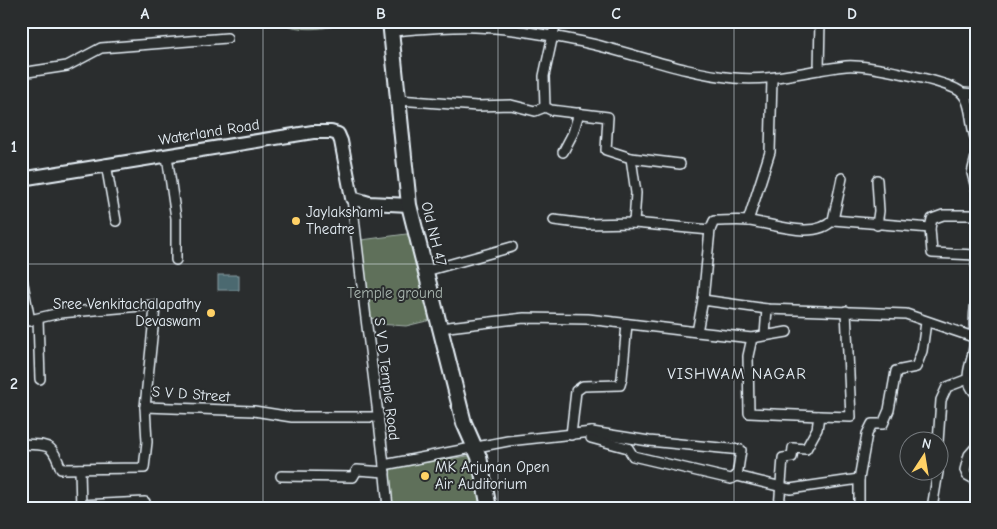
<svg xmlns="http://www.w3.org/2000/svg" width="997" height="529" viewBox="0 0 997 529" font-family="'Comic Neue',sans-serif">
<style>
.green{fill:#5e705a;stroke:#a3b0a9}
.water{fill:#4c696f;stroke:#8a9fa6}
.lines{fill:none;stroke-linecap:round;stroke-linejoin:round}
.street-casing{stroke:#e8f1f8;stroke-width:12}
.secondary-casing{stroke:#e8f1f8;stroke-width:16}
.primary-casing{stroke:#e8f1f8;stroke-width:18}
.street{stroke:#2a2d2e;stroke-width:9}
.secondary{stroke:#2a2d2e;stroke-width:12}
.primary{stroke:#2a2d2e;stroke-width:14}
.grid{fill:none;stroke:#e8f1f8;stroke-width:1;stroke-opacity:0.55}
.poi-dot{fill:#ffd166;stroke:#2a2d2e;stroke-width:2}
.labels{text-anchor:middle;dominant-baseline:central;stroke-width:4;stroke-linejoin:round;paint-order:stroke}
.street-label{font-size:15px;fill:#e8f1f8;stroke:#2a2d2e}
.poi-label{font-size:15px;fill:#e8f1f8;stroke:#2a2d2e;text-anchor:start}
.park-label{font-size:15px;fill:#aab7b1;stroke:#2a2d2e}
.neighbourhood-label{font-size:16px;letter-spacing:1px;fill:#e8f1f8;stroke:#2a2d2e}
.neatline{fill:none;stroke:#e8f1f8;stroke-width:2}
.grid-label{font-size:16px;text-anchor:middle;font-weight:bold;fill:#e8f1f8}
</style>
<rect width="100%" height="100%" fill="#2a2d2e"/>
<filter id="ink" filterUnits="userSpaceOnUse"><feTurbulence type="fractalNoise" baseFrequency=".02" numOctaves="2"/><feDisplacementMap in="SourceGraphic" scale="10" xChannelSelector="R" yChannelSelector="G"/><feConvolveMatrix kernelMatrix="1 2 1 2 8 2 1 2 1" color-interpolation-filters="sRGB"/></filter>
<g filter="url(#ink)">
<!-- green -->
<g class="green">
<path d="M 276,21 L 357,21 C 330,28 302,34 276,21 Z"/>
<polygon points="414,233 435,319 406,326 378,324 377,318 368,319 354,241"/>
<polygon points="475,455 486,508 390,508 387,468"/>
</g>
<!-- water -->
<rect class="water" x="218" y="275" width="21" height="15"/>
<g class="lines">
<defs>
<g id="street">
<polyline points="556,21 544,76 545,107 551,110 608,117 606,150 631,158 636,193 634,223"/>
<path d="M 392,31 C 419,29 447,26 475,27 C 511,28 548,35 583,42 C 634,53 682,73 734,78 C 772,82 808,70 846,66 C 866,64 938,80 956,89 C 974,97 969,125 976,140"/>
<polyline points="819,70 820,21"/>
<polyline points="21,73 67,66 101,48 227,38"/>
<polyline points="962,93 976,94"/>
<polyline points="399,100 477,106 511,105 535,111 545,107"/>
<polyline points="563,152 573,133 579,113"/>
<polyline points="167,156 176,218 176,260"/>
<polyline points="976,157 972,173 976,188"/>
<polyline points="631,158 680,164"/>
<polyline points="21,164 23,179"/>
<polyline points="106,164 116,221"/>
<path d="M 352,198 C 361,287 374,376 384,465"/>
<polyline points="976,215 943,215 932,219 930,228 932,253 976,255"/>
<path d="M 554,220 L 586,224 L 634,223 L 710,230 L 714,221 C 726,221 738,220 750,221 C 773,224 815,240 833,220 L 930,228"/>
<polyline points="833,220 842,178"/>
<polyline points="748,221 770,152 772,79"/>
<polyline points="877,225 879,211 877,180"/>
<polyline points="976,263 976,265"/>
<polyline points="426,271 512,247"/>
<polyline points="21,273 30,321"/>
<polyline points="703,300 710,230"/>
<path d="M 976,302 C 973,317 975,331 974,346 C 973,365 960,376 976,394"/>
<polyline points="38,319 40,379"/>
<path d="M 21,322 L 60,313 L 153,305 L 155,308 L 145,407 L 147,442 L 144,468 L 61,469 C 51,441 49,446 21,444"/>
<polyline points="440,328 524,318 588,319 697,332 703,300 767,309 906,314 976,338"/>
<polyline points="697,332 752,338 787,332"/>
<polyline points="765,335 767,309"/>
<polyline points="752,338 748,356 749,413 819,416"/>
<polyline points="145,407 254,411 292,417 379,417"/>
<polyline points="592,432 591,438 628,448 633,456 731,479 737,476"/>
<polyline points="571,435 576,391 583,386 620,385 622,378 627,324"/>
<polyline points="938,442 941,400 947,387 968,379"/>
<polyline points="976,447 969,455 965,470 967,475 976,480"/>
<polyline points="80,469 81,508"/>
<polyline points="281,476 353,477 357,470 385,472"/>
<polyline points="859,479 867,434 872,424 883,424 889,410 896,371 916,367 922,351 926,322"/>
<polyline points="82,505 145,502"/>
<polyline points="388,508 384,465 508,441 592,432 649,441 741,450 737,476 790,489 859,479 859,508"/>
<polyline points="779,508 783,458 792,457 793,448 806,449 817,429 819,416 851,417 846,311"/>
<polyline points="932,508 938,472"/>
</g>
<polyline id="secondary" points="21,179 313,132 331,132 338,134 341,141 352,198 369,203 409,205"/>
<polyline id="primary" points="390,21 409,205 464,423 479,457 489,508"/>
</defs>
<!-- street casing -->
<use href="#street" class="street-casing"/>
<!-- secondary casing -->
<use href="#secondary" class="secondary-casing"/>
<!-- primary casing -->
<use href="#primary" class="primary-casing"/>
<!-- street -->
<use href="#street" class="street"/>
<!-- secondary -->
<use href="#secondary" class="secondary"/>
<!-- primary -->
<use href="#primary" class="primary"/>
</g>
</g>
<!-- grid -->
<path class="grid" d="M 263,21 L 263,508M 498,21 L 498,508M 734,21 L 734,508M 21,264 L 976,264"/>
<!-- markers -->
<g class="poi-dot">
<circle cx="296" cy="221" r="5"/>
<circle cx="211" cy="313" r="5"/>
<circle cx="425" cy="476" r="5"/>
</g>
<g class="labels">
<!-- street labels -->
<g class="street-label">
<text transform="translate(209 132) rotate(-9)">Waterland Road</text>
<text transform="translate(434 234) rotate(76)">Old NH 47</text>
<text transform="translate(387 379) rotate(83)">S V D Temple Road</text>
<text transform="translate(191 394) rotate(4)">S V D Street</text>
</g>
<!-- poi labels -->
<g class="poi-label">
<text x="306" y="212">Jaylakshami<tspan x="306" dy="17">Theatre</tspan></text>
<text x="201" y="304" text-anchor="end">Sree Venkitachalapathy<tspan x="201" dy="17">Devaswam</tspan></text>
<text x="435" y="467">MK Arjunan Open<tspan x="435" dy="17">Air Auditorium</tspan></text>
</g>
<!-- park labels -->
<g class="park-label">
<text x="395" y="293">Temple ground</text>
</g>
<!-- neighbourhood labels -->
<g class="neighbourhood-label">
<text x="737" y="374">VISHWAM NAGAR</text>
</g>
</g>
<!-- margin -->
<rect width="997" height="529" fill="none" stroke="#2a2d2e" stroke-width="55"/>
<!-- north arrow -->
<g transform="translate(924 456) rotate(12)"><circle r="24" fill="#2a2d2e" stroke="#767b7f"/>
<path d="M0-4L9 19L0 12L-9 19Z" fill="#ffd166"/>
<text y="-8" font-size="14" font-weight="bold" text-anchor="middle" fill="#e8f1f8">N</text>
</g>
<rect x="28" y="28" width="942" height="474" class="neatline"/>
<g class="grid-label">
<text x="145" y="19">A</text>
<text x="381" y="19">B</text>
<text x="616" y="19">C</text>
<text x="852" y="19">D</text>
<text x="14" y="152">1</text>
<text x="14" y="389">2</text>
</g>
</svg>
